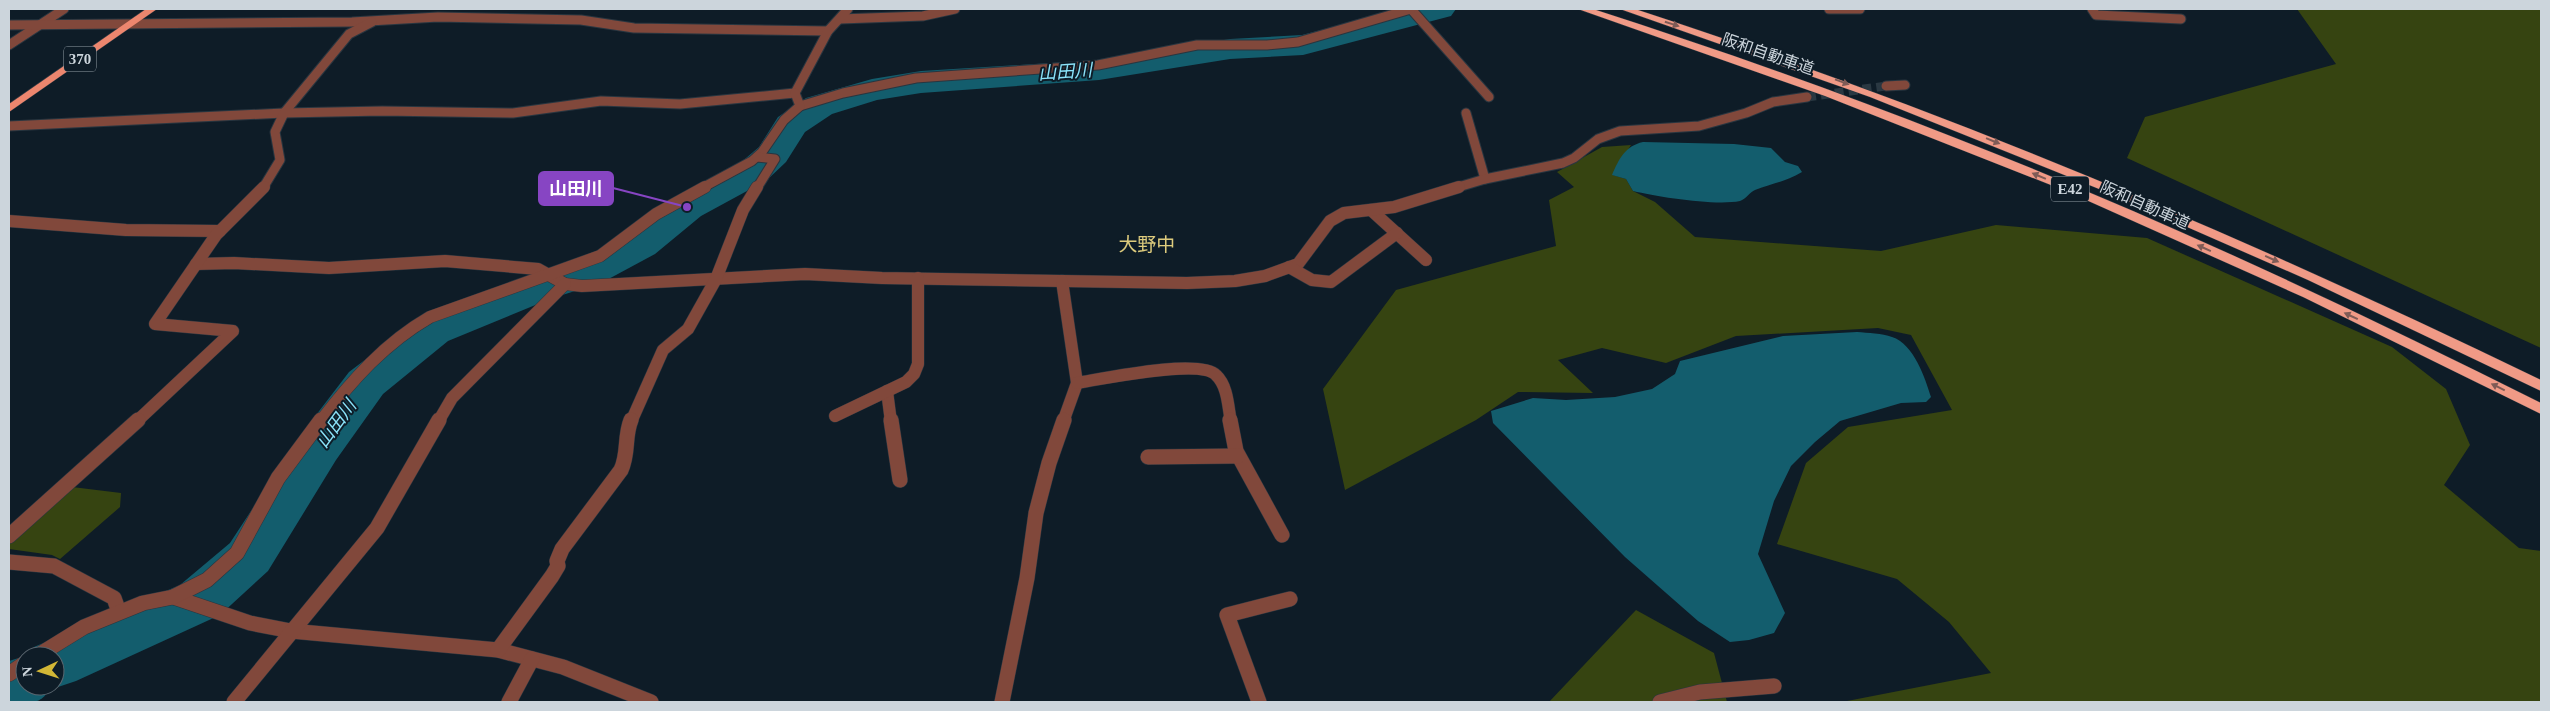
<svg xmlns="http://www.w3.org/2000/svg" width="2550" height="711" viewBox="0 0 2550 711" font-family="'Times New Roman','Noto Sans JP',serif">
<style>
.green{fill:#364411}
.water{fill:#135d6d}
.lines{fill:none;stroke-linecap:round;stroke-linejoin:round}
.river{fill:#135d6d;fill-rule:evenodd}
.minor-tunnel{stroke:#2a3842;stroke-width:9;stroke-dasharray:9 5;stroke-linecap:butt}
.pedestrian-casing{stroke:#293640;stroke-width:11}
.minor-far2-casing{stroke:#293640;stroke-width:11}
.minor-far1-casing{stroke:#293640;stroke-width:13}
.minor-casing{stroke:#293640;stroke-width:16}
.trunk-casing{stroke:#293640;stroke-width:1}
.motorway-casing{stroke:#293640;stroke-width:1}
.pedestrian{stroke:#81483b;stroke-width:9}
.minor-far2{stroke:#81483b;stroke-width:9}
.minor-far1{stroke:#81483b;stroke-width:12}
.minor{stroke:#81483b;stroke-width:15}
.trunk{fill:#ec866e;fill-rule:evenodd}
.motorway{fill:#f09a86;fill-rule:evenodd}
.oneway{fill:#7f5b56}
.labels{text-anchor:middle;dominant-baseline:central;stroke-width:4;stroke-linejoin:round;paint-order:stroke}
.shield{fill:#0e1c27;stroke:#939ea6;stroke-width:1}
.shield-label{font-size:15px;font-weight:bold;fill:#ccd5dc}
.street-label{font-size:16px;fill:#ccd5dc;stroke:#0e1c27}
.water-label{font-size:18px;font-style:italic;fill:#8ae2f8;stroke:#0e1c27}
.quarter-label{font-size:19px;fill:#ddcb7d;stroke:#0e1c27}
.leader{fill:none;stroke:#8745c3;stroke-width:2}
.callout-dot{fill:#8745c3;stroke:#0e1c27;stroke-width:2}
.callout{fill:#8745c3;stroke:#8745c3;stroke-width:2}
.callout-label{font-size:18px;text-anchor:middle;font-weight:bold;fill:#fff}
</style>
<rect width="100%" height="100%" fill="#0e1c27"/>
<!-- green -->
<g class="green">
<polygon points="2297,9 2541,9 2541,348 2127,158 2145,117 2336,64"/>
<polygon points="1631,145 1613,175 1626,179 1633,191 1655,202 1695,237 1881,251 1996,225 2147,238 2392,347 2446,389 2470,445 2444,485 2519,548 2541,551 2541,702 1842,702 1991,673 1949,622 1897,579 1777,544 1806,463 1848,427 1952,410 1911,335 1878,328 1736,336 1666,363 1602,348 1558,360 1593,393 1518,392 1476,420 1345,490 1323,389 1396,290 1556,246 1549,200 1574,187 1557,172 1602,147"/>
<polygon points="72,487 121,493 120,507 60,559 52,555 9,549 9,540"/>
<polygon points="1636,610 1714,653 1727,702 1549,702"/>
</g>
<!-- water -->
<g class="water">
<path d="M 1643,142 L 1734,144 L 1771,148 L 1785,162 L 1798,166 L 1802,172 C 1785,182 1773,183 1755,190 C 1750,192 1746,199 1740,201 C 1716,206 1658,197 1633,191 L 1626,179 L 1612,175 C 1619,159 1625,146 1643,142 Z"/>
<path d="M 1857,332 C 1868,333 1882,333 1892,337 C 1914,344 1925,378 1931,397 L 1926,402 L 1901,403 L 1840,421 L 1815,442 L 1791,466 L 1774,501 L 1758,554 L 1785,613 L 1774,633 L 1749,640 L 1730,642 L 1698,621 L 1625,557 L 1493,423 L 1491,411 L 1533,398 L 1566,400 L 1615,397 L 1652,389 L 1675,374 L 1680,361 L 1783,336 Z"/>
</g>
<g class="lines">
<!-- river -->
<path class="river" d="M 1403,9 L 1456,9 L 1451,16 L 1303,55 L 1230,59 L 1099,80 L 921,93 L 877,100 L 832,114 L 805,132 L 786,162 L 767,180 L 701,216 L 655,254 L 603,282 L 550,299 L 448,341 L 383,394 L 336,460 L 268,571 L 220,615 L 76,681 L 55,688 L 51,686 C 41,707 30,702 9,702 L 9,661 L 25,656 L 25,686 L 55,686 L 55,656 L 30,656 L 34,647 L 180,585 L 230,543 L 300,436 L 349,372 L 416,321 L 520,281 L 573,264 L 625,236 L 673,198 L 739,164 L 759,147 L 778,117 L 806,98 L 872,79 L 921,71 L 1099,60 L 1230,39 L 1302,35 Z"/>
<!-- minor-tunnel -->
<polyline class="minor-tunnel" points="1807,97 1886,86"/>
<defs>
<polyline id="pedestrian" points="9,45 64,9"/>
<g id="minor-far2">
<polyline points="1411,9 1489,97"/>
<polyline points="1829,9 1860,9"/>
<polyline points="2092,9 2096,15 2181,19"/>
<polyline points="840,19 923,16 955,9"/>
<polyline points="9,25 352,22 438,17 581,20 634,28 828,31"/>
<polyline points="1886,86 1905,85"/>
<polyline points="795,93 828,31 848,9"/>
<polyline points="800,106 843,93 916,78 1098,65 1197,45 1267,45 1298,42 1411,9"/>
<polyline points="1466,113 1485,179"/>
<polyline points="9,126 284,113 382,111 513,113 601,101 680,104 795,93"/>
<polyline points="263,188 280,160 275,132 284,113 349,34 372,22"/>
<polyline points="702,188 752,161 762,152 784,120 800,106 795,93"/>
<polyline points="757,188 775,159 757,157"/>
<polyline points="1455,188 1485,179 1563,163 1574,158 1598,139 1620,131 1699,126 1746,113 1773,102 1807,97"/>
</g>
<g id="minor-far1">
<polyline points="1371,210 1426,260"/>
<polyline points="9,221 126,230 220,231"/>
<polyline points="196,264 234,263 329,268 445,261 538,269 565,284 582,286 805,274 882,278 1187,283 1235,281 1265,276 1298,264 1330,221 1344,213 1394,207 1459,187"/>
<polyline points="1289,267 1312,280 1331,282 1397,233"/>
<polyline points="1062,281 1077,383 1063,422"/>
<path d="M 1077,383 C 1102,379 1200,358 1216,375 C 1228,386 1228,407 1231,422"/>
<polyline points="887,391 891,422"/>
<polyline points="835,416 906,382 914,374 918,364 918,278"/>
<polyline points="136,422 233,331 155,324 216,235 264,187"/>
<path d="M 320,422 C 352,380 385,343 430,317 L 600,256 L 656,214 L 705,187"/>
<polyline points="438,422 452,398 565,284"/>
<polyline points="631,422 663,350 688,329 716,279 743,210 757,187"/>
</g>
<g id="minor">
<polyline points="891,420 900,480"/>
<polyline points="1230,420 1236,451 1282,535"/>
<polyline points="1148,457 1238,456"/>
<polyline points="9,536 138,420"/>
<polyline points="9,562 54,566 114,598 119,612"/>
<polyline points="173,597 250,623 291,631 498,650 563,667 651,702"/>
<path d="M 498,650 L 552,576 L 558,566 L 557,561 L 562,549 L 621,470 C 629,453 624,437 631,420"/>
<polyline points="37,656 84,627 143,603 173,597 207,580 237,553 278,478 321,420"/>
<polyline points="9,674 25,663"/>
<polyline points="234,702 377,528 439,420"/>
<polyline points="509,702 532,659"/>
<polyline points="1002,702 1027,578 1036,513 1049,463 1064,420"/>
<polyline points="1259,702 1227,615 1290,599"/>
<polyline points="1660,702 1700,692 1774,686"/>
</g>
<polygon id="trunk" points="146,9 157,9 9,112 9,104"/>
<g id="motorway">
<path d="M 1578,9 L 1593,9 C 1714,48 1834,90 1953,137 C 2154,215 2349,307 2541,403 L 2541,414 L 2303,297 L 2066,191 L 1825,96 Z"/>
<path d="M 1620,9 L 1635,9 C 1946,110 2246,237 2541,380 L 2541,391 L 2308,280 L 2114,195 L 1870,97 Z"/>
</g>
</defs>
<!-- pedestrian casing -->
<use href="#pedestrian" class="pedestrian-casing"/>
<!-- minor-far2 casing -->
<use href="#minor-far2" class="minor-far2-casing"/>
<!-- minor-far1 casing -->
<use href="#minor-far1" class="minor-far1-casing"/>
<!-- minor casing -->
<use href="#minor" class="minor-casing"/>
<!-- trunk casing -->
<use href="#trunk" class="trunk-casing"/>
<!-- motorway casing -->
<use href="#motorway" class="motorway-casing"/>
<!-- pedestrian -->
<use href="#pedestrian" class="pedestrian"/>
<!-- minor-far2 -->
<use href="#minor-far2" class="minor-far2"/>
<!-- minor-far1 -->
<use href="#minor-far1" class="minor-far1"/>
<!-- minor -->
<use href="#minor" class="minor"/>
<!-- trunk -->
<use href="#trunk" class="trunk"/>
<!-- motorway -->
<use href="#motorway" class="motorway"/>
</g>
<!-- one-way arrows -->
<defs><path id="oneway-solid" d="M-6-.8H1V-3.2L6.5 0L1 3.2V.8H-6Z" transform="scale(1.25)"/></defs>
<g class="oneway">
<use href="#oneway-solid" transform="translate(1672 24) rotate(18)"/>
<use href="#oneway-solid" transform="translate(1842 82) rotate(20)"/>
<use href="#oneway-solid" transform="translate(1993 141) rotate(22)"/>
<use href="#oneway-solid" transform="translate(2039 176) rotate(-157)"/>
<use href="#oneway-solid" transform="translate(2204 248) rotate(-156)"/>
<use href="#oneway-solid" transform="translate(2272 259) rotate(24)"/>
<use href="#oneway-solid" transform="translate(2351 316) rotate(-155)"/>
<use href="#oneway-solid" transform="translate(2498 387) rotate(-154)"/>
</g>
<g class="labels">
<!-- shield labels -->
<g class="shield">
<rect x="64" y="46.5" width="32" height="25" rx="4"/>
<rect x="2051" y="176.5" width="38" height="25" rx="4"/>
</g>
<g class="shield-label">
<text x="80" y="59">370</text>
<text x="2070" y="189">E42</text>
</g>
<!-- street labels -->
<g class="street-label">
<text transform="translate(1768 54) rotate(19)">阪和自動車道</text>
<text transform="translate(2145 205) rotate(24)">阪和自動車道</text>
</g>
<!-- water labels -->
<g class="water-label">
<text transform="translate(1065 72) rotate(-4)">山田川</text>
<text transform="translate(336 424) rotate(-54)">山田川</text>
</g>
<!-- quarter labels -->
<g class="quarter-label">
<text x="1147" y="244">大野中</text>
</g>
</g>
<!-- callouts -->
<path class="leader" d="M687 207L613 188"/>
<circle class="callout-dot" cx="687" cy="207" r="5"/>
<rect class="callout" x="539" y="172" width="74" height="33" rx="5"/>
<g class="callout-label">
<text x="576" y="195">山田川</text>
</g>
<!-- border -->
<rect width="2550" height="711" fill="none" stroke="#ccd5dc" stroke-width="20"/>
<!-- north arrow -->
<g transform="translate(40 671) rotate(266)"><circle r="24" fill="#0e1c27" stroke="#5a666f"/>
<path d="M0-4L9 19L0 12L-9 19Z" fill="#d2b736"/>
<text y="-8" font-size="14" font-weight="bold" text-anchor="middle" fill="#ccd5dc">N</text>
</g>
</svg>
